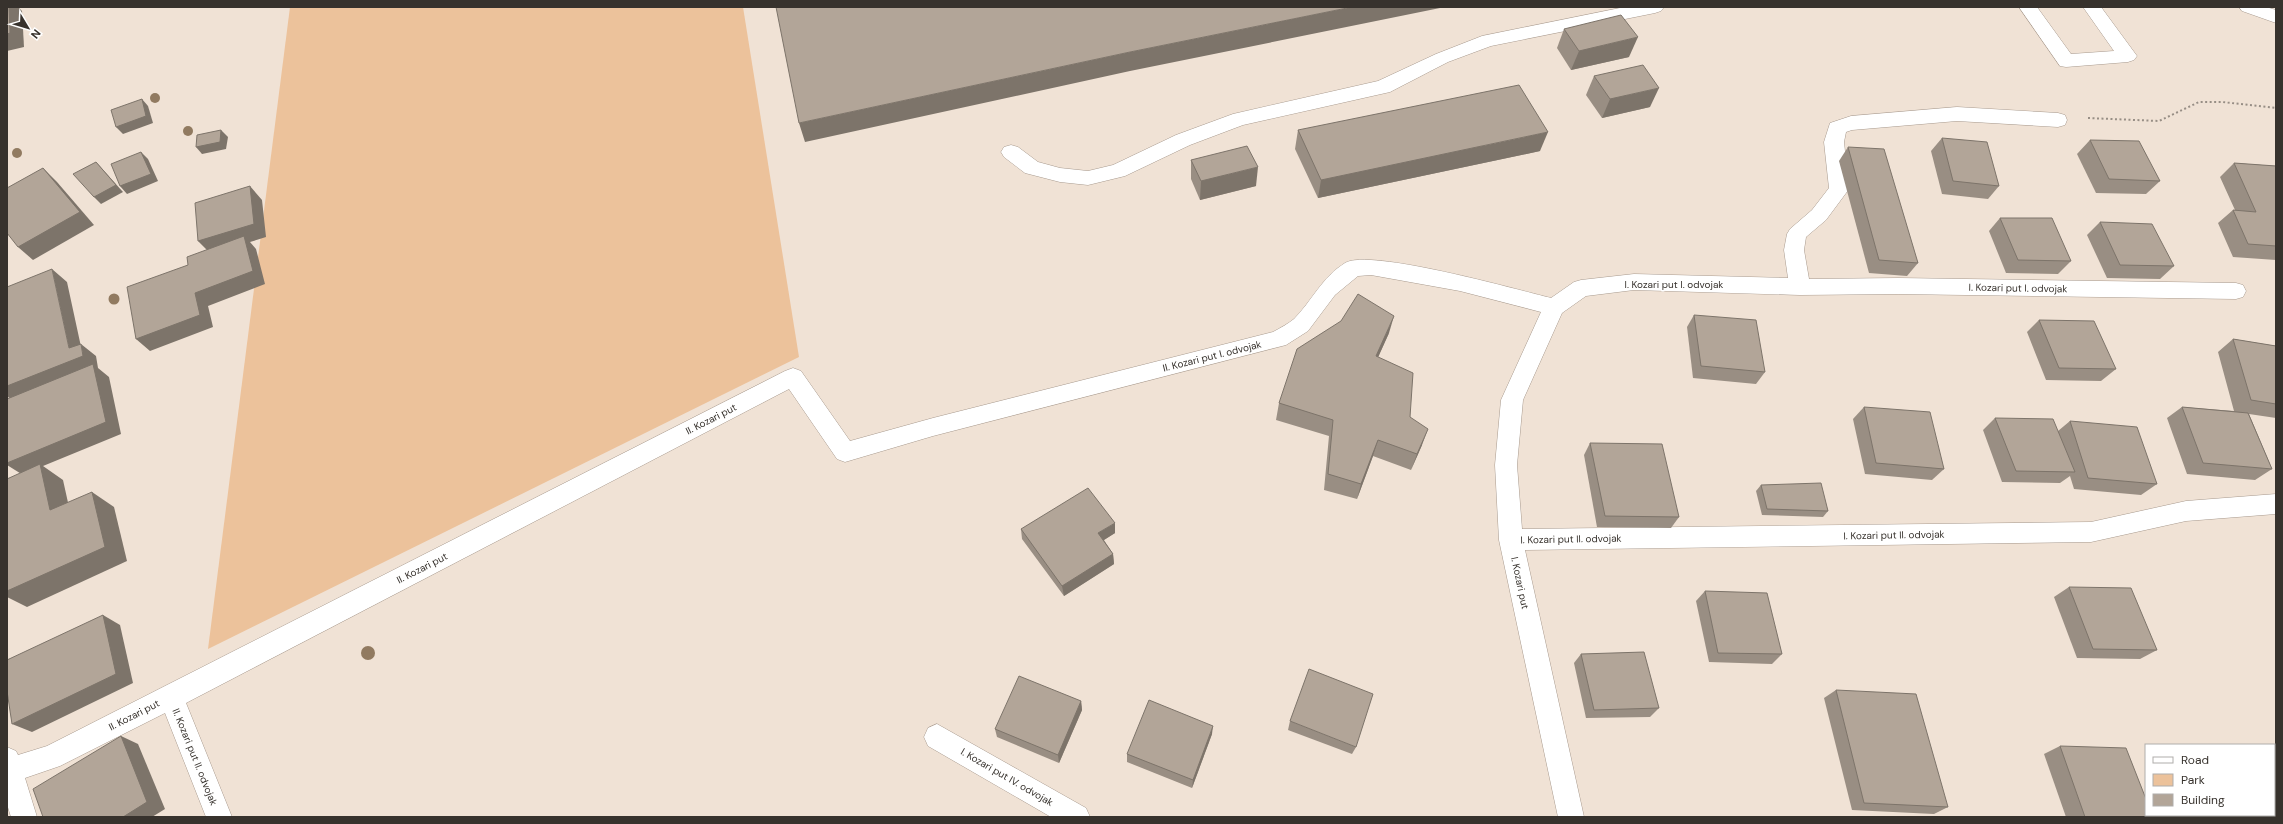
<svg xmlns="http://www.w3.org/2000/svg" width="2283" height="824" viewBox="0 0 2283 824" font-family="'DM Sans',sans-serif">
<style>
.green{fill:#ecc29b}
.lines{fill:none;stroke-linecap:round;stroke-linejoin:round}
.service-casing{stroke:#a89a8e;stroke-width:1}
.minor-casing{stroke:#a89a8e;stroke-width:1}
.path{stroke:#978e85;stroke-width:2;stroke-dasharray:2 2.5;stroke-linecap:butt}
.service{fill:#fff;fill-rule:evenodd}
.minor{fill:#fff;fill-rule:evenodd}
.tree{fill:#917a60}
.wall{fill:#998e83}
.shaded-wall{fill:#7d746a}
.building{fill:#b2a598;stroke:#7d746a}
.labels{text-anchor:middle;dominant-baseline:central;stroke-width:3;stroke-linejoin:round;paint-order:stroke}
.street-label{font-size:10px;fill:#37322d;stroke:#fff}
</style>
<rect width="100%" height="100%" fill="#f0e2d5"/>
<!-- green -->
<polygon class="green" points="290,7 743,7 799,357 208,649"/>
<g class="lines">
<defs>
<g id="service">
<polygon points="1625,7 1664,7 1661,11 1655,13 1491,46 1448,62 1390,92 1243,125 1190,145 1125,176 1088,185 1060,182 1025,173 1004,157 1001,152 1004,147 1011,145 1018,147 1038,162 1060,168 1088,171 1113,165 1176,135 1233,114 1378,81 1436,54 1482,36"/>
<polygon points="2019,7 2037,7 2071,54 2114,51 2083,7 2101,7 2137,56 2134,60 2128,62 2066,67 2060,66"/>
<polygon points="2239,7 2266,7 2276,10 2276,23 2242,11"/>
</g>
<g id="minor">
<path d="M 1957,107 L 2058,113 L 2065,115 L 2067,120 L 2065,125 L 2058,127 L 1957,121 L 1852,130 L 1846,132 L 1844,142 L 1849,189 L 1826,220 L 1806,237 L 1804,250 L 1809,279 L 1898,278 L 2236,283 L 2243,285 L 2246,291 L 2243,297 L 2236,299 L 1898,294 L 1800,295 L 1634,290 L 1586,296 L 1562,313 L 1523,400 L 1517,465 L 1522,529 L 2091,522 L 2186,501 L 2276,494 L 2276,514 L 2186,521 L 2091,542 L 1525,550 L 1584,817 L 1558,817 L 1499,540 L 1495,465 L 1501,400 L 1541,312 L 1460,291 L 1371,275 L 1358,276 L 1335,295 L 1308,331 L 1286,345 L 933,436 L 845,462 L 837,459 L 789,389 L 186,703 L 232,817 L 206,817 L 165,713 L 60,766 L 25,778 L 37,817 L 11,817 L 7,804 L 7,747 L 16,751 L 18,755 L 47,746 L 785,371 L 793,368 L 801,371 L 850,441 L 933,418 L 1273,332 C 1280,328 1288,324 1294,319 C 1312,301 1322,277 1345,263 C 1369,248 1518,290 1551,298 L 1574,282 L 1581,280 L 1634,274 L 1788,278 L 1784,250 L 1787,234 L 1790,229 L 1812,210 L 1829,188 L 1824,142 L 1830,123 L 1851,116 Z"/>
<polygon points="937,724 1086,808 1090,817 1051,817 928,746 924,737 928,728"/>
</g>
</defs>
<!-- service casing -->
<use href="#service" class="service-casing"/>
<!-- minor casing -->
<use href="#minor" class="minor-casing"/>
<!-- path -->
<polyline class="path" points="2088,118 2159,121 2199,102 2222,102 2276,108"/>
<!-- service -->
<use href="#service" class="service"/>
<!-- minor -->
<use href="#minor" class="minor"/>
</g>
<!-- trees -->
<g class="tree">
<circle cx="155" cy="98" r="5"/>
<circle cx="188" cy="131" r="5"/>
<circle cx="17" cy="153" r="5"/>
<circle cx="114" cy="299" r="5.5"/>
<circle cx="368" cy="653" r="7"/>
</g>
<!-- wall -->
<g class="wall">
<polygon points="1564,29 1629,57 1571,70 1557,48"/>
<polygon points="1594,76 1650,107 1602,118 1586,95"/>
<polygon points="1298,130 1540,151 1318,198 1295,149"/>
<polygon points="1942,138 1999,186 1988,199 1942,194 1931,151"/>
<polygon points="2090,140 2160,181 2146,194 2096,193 2077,154"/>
<polygon points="1848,147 1918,263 1907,276 1869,273 1839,161"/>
<polygon points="1191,160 1256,186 1200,200 1191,179"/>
<polygon points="2234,163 2276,166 2276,260 2233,257 2218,223 2233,210 2235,210 2220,177"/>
<polygon points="2000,218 2071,261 2058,274 2006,273 1989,231"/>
<polygon points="2100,222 2174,266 2160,279 2107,278 2087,235"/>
<polygon points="1694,315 1765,372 1756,384 1693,378 1687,327"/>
<polygon points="2039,320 2116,369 2101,381 2046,380 2027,332"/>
<polygon points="1389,333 1378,357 1410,417 1422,445 1411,470 1373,456 1357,499 1324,490 1329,436 1276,420 1279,403"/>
<polygon points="2233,339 2276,346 2276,418 2249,414 2272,469 2255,480 2187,474 2167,418 2182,407 2234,411 2218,352"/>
<polygon points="1864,407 1944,469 1932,480 1865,474 1853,419"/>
<polygon points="1995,418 2058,431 2070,421 2157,484 2141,495 2074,489 2070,476 2060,483 2002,482 1983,430"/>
<polygon points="1590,443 1679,517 1671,528 1597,527 1584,455"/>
<polygon points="1761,485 1828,511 1823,517 1762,515 1756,491"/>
<polygon points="1021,529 1115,533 1104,540 1113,554 1114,564 1064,596 1022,539"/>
<polygon points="2069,587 2157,650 2140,659 2077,658 2054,597"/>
<polygon points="1705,591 1782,654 1772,664 1709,662 1696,601"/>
<polygon points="1581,654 1659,708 1650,717 1586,718 1574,663"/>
<polygon points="1836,690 1948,807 1934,814 1852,810 1824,698"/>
<polygon points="1081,701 1082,710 1059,763 997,737 995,729"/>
<polygon points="1290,721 1356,747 1352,754 1288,730"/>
<polygon points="1212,734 1192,788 1127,762 1127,754"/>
<polygon points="2060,746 2153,817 2066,817 2044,754"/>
<polygon points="2274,751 2276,751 2276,817 2255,817 2254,815 2274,815"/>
</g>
<!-- shaded-wall -->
<g class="shaded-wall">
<polygon points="9,7 18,7 22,11 24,47 7,51 7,34"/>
<polygon points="1352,7 1445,7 1130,71 805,142 799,123 1130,52"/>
<polygon points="1638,37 1629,57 1571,70 1579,51"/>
<polygon points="1659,88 1650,107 1602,118 1610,99"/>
<polygon points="142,99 148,106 153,123 123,134 116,127"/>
<polygon points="221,130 228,137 226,149 202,154 196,147"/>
<polygon points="1548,132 1540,151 1318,198 1321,180"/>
<polygon points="141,152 148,159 158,181 127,194 120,186"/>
<polygon points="96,162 123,192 101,204 94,197"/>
<polygon points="1258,167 1256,186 1200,200 1201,181"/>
<polygon points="43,168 57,182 94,225 33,260 18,247"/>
<polygon points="250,186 262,200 266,237 250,242 256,249 265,284 208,306 213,327 150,351 136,339 195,293 211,254 198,241"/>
<polygon points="52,269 67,282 83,356 81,344 96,356 98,368 109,377 121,434 43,466 63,480 73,525 50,510 23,475 7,465 15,402 7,396 7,386 69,348"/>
<polygon points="1394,316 1389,333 1371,373 1376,356"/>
<polygon points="1428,429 1422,445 1411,470 1417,454"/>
<polygon points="1378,440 1373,456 1357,499 1361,484"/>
<polygon points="92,492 114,507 127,561 27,607 7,597 7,591"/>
<polygon points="1115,523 1115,533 1099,543 1098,533"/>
<polygon points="1113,554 1114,564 1064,596 1062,586"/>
<polygon points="103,615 120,625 133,683 32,732 12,724"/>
<polygon points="1081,701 1082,710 1059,763 1058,755"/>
<polygon points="1213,726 1212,734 1192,788 1193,780"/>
<polygon points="121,736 138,744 165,809 152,817 123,817"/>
</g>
<!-- building -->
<g class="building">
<polygon points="7,7 9,7 10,33 7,34"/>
<polygon points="776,7 1352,7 1130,52 799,123"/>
<polygon points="1621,15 1638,37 1579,51 1564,29"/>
<polygon points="1643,65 1659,88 1610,99 1594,76"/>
<polygon points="1519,85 1548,132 1321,180 1298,130"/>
<polygon points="142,99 146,116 116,127 111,110"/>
<polygon points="221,130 220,142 196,147 197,135"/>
<polygon points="1942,138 1987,142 1999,186 1953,181"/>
<polygon points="2090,140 2139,141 2160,181 2109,179"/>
<polygon points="1247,146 1258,167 1201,181 1191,160"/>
<polygon points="1848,147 1884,149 1918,263 1879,260"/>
<polygon points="141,152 151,174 120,186 111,164"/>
<polygon points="96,162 116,185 94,197 73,174"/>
<polygon points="2234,163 2276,166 2276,246 2248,244 2233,210 2256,212"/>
<polygon points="43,168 80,212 18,247 7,233 7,188"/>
<polygon points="250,186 254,224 198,241 195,203"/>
<polygon points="2000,218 2052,218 2071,261 2018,260"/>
<polygon points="2100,222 2152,224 2174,266 2120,265"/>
<polygon points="244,236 253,271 195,293 200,315 136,339 127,287 188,265 187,257"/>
<polygon points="52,269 69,348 81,344 83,356 7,386 7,287"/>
<polygon points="1358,294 1394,316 1376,356 1413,373 1410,417 1428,429 1417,454 1378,440 1361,484 1328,474 1333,420 1279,403 1297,349 1341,321"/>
<polygon points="1694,315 1756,320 1765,372 1701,366"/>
<polygon points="2039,320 2094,321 2116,369 2059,368"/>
<polygon points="2233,339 2276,346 2276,404 2251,400"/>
<polygon points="93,364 106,422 7,463 7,399"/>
<polygon points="1864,407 1930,412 1944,469 1876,463"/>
<polygon points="2182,407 2248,413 2272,469 2203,463"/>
<polygon points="1995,418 2053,419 2075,472 2016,471"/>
<polygon points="2070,421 2137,427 2157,484 2088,478"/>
<polygon points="1590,443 1662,444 1679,517 1605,516"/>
<polygon points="40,464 50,510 92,492 105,547 7,591 7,479"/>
<polygon points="1821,483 1828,511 1767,509 1761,485"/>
<polygon points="1088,488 1115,523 1098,533 1113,554 1062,586 1021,529"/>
<polygon points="2069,587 2131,588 2157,650 2093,649"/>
<polygon points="1705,591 1767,593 1782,654 1718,653"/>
<polygon points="103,615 116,674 12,724 7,691 7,660"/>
<polygon points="1644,652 1659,708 1594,710 1581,654"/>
<polygon points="1309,669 1373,694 1356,747 1290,721"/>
<polygon points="1019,676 1081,701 1058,755 995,729"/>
<polygon points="1836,690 1916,694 1948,807 1864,803"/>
<polygon points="1149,700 1213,726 1193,780 1127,754"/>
<polygon points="121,736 147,802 123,817 43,817 33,789"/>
<polygon points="2060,746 2126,748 2146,799 2146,815 2152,815 2153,817 2085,817"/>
<polygon points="2274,751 2276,751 2276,813 2274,808"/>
</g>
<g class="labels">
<!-- street labels -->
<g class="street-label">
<text x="1674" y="284">I. Kozari put I. odvojak</text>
<text transform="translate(2018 288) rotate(1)">I. Kozari put I. odvojak</text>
<text transform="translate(1212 356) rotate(-14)">II. Kozari put I. odvojak</text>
<text transform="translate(711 419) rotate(-27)">II. Kozari put</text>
<text transform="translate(1894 535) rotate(-1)">I. Kozari put II. odvojak</text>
<text transform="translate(1571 539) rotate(-1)">I. Kozari put II. odvojak</text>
<text transform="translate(422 568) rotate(-27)">II. Kozari put</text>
<text transform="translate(1520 583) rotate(78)">I. Kozari put</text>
<text transform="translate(134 715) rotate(-27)">II. Kozari put</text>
<text transform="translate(195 757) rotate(68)">II. Kozari put II. odvojak</text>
<text transform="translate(1007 777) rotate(30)">I. Kozari put IV. odvojak</text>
</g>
</g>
<!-- border -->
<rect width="2283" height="824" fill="none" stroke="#37322d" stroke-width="16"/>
<!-- legend -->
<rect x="2145" y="744" width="130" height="72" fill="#ffffff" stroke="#afadab"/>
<rect x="2153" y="757" width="20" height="6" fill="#ffffff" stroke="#afadab"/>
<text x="2181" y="764" font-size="12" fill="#37322d">Road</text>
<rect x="2153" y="774" width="20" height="12" fill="#ecc29b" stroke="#afadab"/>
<text x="2181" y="784" font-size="12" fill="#37322d">Park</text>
<rect x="2153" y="794" width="20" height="12" fill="#b2a598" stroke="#afadab"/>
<text x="2181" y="804" font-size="12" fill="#37322d">Building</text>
<!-- north arrow -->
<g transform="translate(28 28) rotate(128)" stroke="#ffffff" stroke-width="3" paint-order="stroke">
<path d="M0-3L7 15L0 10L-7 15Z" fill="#37322d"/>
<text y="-6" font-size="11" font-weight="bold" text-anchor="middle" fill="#37322d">N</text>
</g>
</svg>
